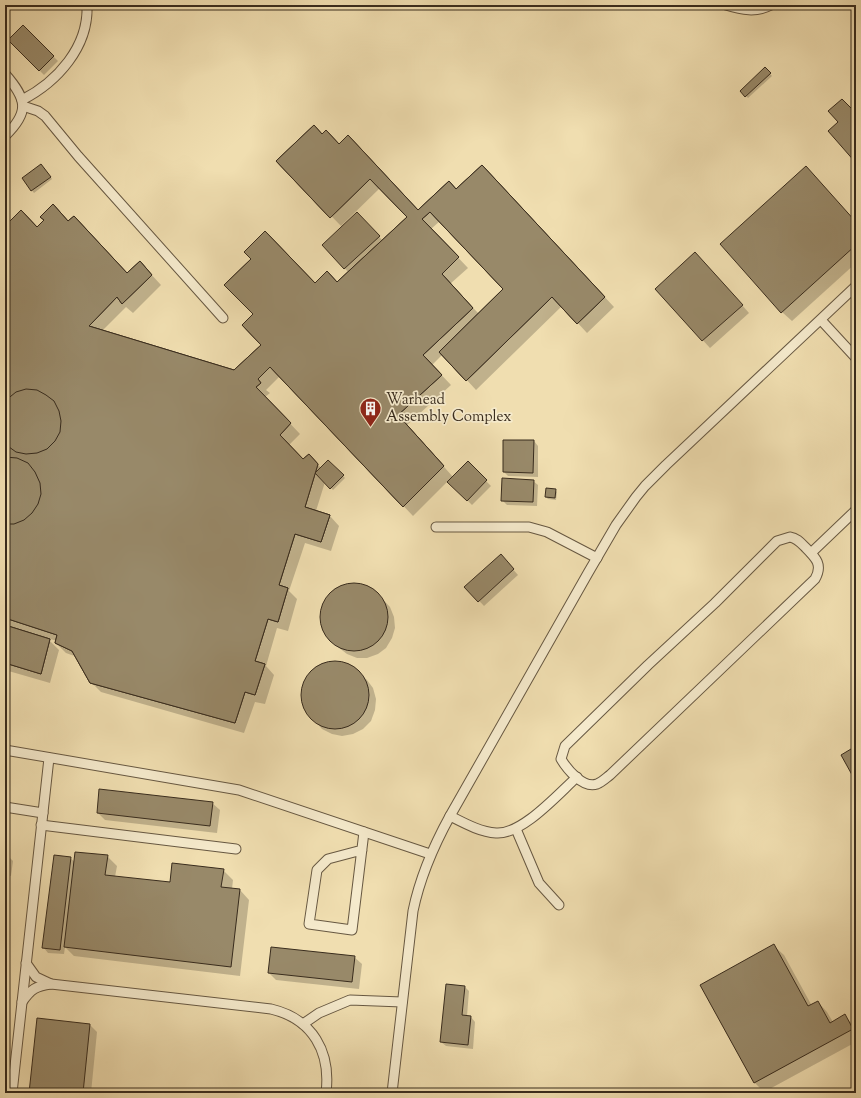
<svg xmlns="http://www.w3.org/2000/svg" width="861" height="1098" viewBox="0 0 861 1098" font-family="'Sorts Mill Goudy',serif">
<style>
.shadow{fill:#0003;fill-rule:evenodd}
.building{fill:#988969;stroke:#392c1d;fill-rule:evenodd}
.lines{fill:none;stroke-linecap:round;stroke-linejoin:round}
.service-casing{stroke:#675842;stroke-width:11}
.service{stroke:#f5eacc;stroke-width:9}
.labels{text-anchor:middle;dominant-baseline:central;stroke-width:3.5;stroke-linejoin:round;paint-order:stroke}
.poi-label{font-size:15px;fill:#392c1d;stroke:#f5eacc;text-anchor:start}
</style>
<rect width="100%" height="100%" fill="#f0deb0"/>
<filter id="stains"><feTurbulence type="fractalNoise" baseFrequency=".005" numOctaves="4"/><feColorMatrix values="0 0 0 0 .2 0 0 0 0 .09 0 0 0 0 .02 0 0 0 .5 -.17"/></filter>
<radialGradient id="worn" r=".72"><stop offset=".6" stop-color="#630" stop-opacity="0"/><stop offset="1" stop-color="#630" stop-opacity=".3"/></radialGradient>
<!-- shadow -->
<g class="shadow">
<polygon points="23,27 58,61 44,75 9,40"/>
<polygon points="765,68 772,76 748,98 741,91"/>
<path d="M 323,135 L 339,145 L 418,211 L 457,190 L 492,176 L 614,307 L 587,333 L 562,306 L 476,390 L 443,354 L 432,365 L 451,385 L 407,425 L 453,477 L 468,463 L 491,486 L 472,505 L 448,481 L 413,516 L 280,376 L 266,390 L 270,393 L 265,397 L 300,434 L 289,445 L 304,460 L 309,455 L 321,468 L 328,461 L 345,478 L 333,490 L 325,482 L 316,511 L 330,516 L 339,526 L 331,551 L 305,543 L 289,591 L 297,599 L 288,631 L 277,628 L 266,666 L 274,675 L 265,704 L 255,702 L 244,733 L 101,692 L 91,682 L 77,657 L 66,653 L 56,643 L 57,641 L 47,638 L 59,650 L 50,683 L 5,670 L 5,227 L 21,211 L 38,228 L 68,222 L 127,274 L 149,272 L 161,285 L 133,313 L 126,307 L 102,331 L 234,371 L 263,345 L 315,284 L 337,283 L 349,273 L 323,245 L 362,218 L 383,241 L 409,217 L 380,188 L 341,226 L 278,161 ZM 440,221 L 505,289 L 479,314 L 450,284 L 468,268 L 431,229 Z"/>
<polygon points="43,167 52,179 34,193 23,179"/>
<polygon points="856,222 856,263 792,321 782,312"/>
<polygon points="703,261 749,313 710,348 656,289"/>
<polygon points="534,441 538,446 538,477 508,476 504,472"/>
<polygon points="533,481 538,485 537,506 507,505 502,500"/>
<polygon points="555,490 557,492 556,500 548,499 546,497"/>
<polygon points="505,560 518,575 484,606 466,587"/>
<polygon points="355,584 365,586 375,591 390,607 394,617 395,628 392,638 386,648 378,654 367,658 357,658 347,654 338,647 330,639 324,630 322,620 323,609 327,599 334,591 344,586"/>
<polygon points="330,662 340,662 351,666 367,680 373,688 376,699 375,710 371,721 363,729 353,734 342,736 332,734 322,729 307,712 302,702 302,691 305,681 311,672 320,666"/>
<polygon points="212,803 220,810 217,833 105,820 98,813"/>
<polygon points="5,853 13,861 11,876 5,875"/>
<polygon points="107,856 117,866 115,877 170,883 223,870 233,880 232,889 240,890 249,900 240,976 74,956 65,947 64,954 48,953 44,948 70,858 75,862"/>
<polygon points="5,885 9,889 5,927"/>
<polygon points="774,946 784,955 812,1006 818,1002 827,1012 833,1022 845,1016 856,1028 856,1042 764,1092 755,1083"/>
<polygon points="354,957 362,964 359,989 276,980 269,973"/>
<polygon points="464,986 469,991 467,1016 471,1017 475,1022 473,1049 446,1046 441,1042"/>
<polygon points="90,1025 97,1032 91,1093 30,1093"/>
</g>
<!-- building -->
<g class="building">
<polygon points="23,25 54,56 39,71 8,40"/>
<polygon points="765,67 771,73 745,97 740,91"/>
<polygon points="842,99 852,109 856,106 856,163 828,131 838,122 828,111"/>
<path d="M 314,125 L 322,134 L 326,130 L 339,144 L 348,135 L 418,210 L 449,181 L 456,189 L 482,165 L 605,297 L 577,324 L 552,297 L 466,381 L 439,352 L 503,289 L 430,212 L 422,219 L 459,257 L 442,274 L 473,308 L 423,355 L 442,375 L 398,415 L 444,466 L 403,507 L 270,367 L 258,379 L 261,383 L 256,387 L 291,423 L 280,435 L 303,459 L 309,454 L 318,464 L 305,507 L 330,515 L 321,542 L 295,534 L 279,585 L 288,588 L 278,622 L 268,619 L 255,661 L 265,664 L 255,695 L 245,692 L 235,723 L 90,683 L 72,651 L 55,643 L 57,635 L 5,618 L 5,602 L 62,619 L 67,605 L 77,608 L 95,549 L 85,546 L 138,368 L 132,366 L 135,356 L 23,323 L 5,304 L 5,226 L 21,210 L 37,227 L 44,220 L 40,217 L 53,204 L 68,221 L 74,216 L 127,273 L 140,261 L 152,275 L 122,304 L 117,297 L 89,326 L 234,370 L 261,345 L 242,325 L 253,314 L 224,285 L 251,259 L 244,252 L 265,231 L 315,283 L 327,271 L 337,282 L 407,217 L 370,179 L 330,218 L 276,161 ZM 84,263 L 107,289 L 76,321 L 35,309 ZM 202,372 L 219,378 L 215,394 L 291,477 L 280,522 L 267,529 L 216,691 L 207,687 L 204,695 L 99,667 L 86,641 L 94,614 L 120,621 Z"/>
<polygon points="314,125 322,134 326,130 339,144 348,135 418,210 449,181 456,189 482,165 605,297 577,324 552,297 466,381 439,352 503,289 430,212 422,219 459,257 442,274 473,308 423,355 442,375 398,415 444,466 403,507 270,367 258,379 261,383 256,387 291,423 280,435 303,459 309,454 318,464 305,507 330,515 321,542 295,534 279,585 288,588 278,622 268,619 255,661 265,664 255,695 245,692 235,723 90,683 72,651 55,643 57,635 5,618 5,226 21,210 37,227 44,220 40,217 53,204 68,221 74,216 127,273 140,261 152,275 122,304 117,297 89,326 234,370 261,345 242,325 253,314 224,285 251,259 244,252 265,231 315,283 327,271 337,282 407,217 370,179 330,218 276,161"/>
<polygon points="41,164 51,177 31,191 22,178"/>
<polygon points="806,166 856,222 856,245 781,313 720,244"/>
<polygon points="357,212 380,236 344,269 322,245"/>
<polygon points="695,252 743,305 702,341 655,289"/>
<polygon points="26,389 37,390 46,395 54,401 59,411 61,421 60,432 55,441 47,449 37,453 26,454 16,452 5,444 5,401 16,392"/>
<polygon points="503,440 534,440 533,473 503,472"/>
<polygon points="5,457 17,458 28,463 35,472 40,483 41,494 38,504 32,513 24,520 14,524 5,524"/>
<polygon points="328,460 344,475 330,489 315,473"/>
<polygon points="468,461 487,480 467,501 447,482"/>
<polygon points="502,478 534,480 533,502 501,501"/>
<polygon points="546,488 556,489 555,498 545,497"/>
<polygon points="501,554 514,569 478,602 464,587"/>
<circle cx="354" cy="617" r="34"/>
<polygon points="5,625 50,639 41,674 5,663"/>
<polygon points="5,625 50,639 41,674 5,663"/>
<circle cx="335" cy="695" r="34"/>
<polygon points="856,746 856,782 841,755"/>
<polygon points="99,789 213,802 210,826 97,813"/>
<polygon points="75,852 108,855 105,875 170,882 172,863 224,869 221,887 240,889 231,967 64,947"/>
<polygon points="54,855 71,857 60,950 42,948"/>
<polygon points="774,944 808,1006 818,1001 830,1023 845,1014 853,1029 754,1083 700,985"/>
<polygon points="271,947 355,956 352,982 268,973"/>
<polygon points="446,984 465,986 462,1015 471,1016 468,1045 440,1042"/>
<polygon points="37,1018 90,1024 83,1093 29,1093"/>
</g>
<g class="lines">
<defs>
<g id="service">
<path d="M 726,5 C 742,10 756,13 771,5"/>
<path d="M 5,74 C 27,99 30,112 5,136"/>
<path d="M 22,100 C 57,82 89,47 87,5"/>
<polyline points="23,106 38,111 45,116 78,156 223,318"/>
<polyline points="821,320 856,358"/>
<polyline points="436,527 529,527 547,532 597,558"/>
<path d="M 790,537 C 797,538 801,543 806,548 C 816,558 823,565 815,579 L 610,775 C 606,778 602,782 597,784 C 583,789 567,769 561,759 L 565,746 L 648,665 L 715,603 L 777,541 Z"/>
<polyline points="811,553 856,510"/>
<polyline points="5,750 239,790 430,854"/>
<polyline points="5,807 43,813"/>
<path d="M 450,816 C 464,823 480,832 496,833 C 522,835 558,794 577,777"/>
<polyline points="41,825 236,849"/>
<polyline points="516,829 539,883 559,905"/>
<polyline points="362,850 328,859 317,870 309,924 352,930 364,832"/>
<path d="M 51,984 L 271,1009 C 313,1019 331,1052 326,1093"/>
<path d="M 22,1002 C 31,989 36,986 51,984 L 36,977 L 26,963"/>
<polyline points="303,1024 319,1013 350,1000 402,1002"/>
<polyline points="12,1093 49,758"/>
<path d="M 392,1093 L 413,911 C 420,877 433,847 450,816 L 588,573 L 616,525 L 636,497 L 645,486 L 666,465 L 856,286"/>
</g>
</defs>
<!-- service casing -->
<use href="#service" class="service-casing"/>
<!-- service -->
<use href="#service" class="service"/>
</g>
<!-- icons -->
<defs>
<symbol id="building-pin" viewBox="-11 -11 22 30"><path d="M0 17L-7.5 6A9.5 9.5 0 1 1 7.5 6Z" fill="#8f2418" stroke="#f5eacc"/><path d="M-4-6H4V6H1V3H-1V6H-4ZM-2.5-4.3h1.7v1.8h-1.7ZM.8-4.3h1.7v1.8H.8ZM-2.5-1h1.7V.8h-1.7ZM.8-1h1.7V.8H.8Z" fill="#fff"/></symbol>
</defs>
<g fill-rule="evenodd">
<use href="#building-pin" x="358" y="396" width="25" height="34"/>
</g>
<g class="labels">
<!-- poi labels -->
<g class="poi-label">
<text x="386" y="400">Warhead<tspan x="386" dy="17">Assembly Complex</tspan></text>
</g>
</g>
<!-- margin -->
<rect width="861" height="1098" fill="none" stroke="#f0deb0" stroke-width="20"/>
<rect x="6" y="6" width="849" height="1086" fill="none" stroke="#392c1d" stroke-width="2"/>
<rect x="10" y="10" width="841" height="1078" fill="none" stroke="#392c1d"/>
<rect width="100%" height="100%" filter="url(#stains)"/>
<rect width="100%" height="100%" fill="url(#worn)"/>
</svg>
